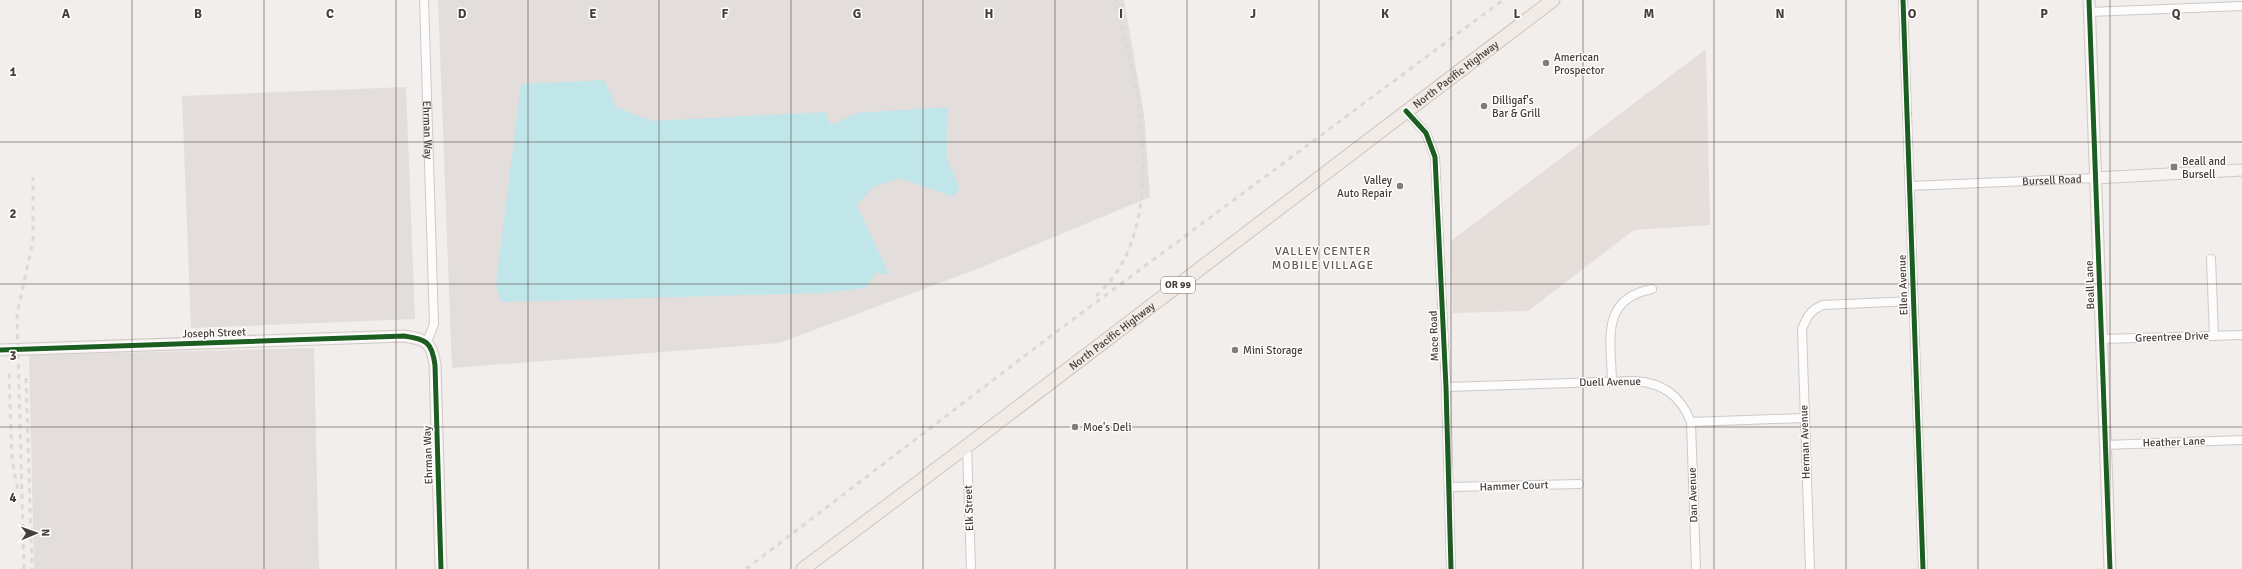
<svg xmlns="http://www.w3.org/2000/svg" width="2242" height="569" viewBox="0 0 2242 569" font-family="Signika,sans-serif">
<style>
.residential{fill:#e5dedb}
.industrial{fill:#e3dedc}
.water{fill:#c1e6ea}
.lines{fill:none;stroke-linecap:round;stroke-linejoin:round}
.street-casing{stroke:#cecac8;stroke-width:10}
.secondary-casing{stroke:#d1cac6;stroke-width:13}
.primary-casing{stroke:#d2c5bc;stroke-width:15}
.street{stroke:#fdfcfc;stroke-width:8}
.secondary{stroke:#f6f3f1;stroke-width:11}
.primary{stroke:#f0ebe6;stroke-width:13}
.rail{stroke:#dadad9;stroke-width:3;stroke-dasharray:5 5;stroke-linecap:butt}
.cycleway-casing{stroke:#fff;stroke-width:8}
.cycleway{stroke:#1b5e20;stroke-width:5}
.grid{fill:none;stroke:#473d39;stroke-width:1;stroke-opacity:0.55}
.poi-dot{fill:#827b78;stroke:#fff;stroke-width:1.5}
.labels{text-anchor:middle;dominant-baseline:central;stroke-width:3;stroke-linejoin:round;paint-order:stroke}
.shield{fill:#fff;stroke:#7e7774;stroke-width:1}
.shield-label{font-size:10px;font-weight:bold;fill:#473d39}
.poi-label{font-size:11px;fill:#473d39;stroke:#fff;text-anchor:start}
.street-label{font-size:11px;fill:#473d39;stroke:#fff}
.neighbourhood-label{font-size:12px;letter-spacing:1px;fill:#685851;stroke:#fff}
.grid-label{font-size:13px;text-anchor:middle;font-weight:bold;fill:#473d39;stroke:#fff;stroke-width:3;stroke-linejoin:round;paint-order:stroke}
</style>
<rect width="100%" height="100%" fill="#f1eeec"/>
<!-- residential -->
<polygon class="residential" points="1706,49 1710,225 1634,230 1528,311 1453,313 1451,241"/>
<!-- industrial -->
<g class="industrial">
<polygon points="438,0 1124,0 1144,114 1150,197 977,269 779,343 452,368"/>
<polygon points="406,87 415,319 191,328 182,96"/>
<polygon points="314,348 319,569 34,569 29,355"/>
</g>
<!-- water -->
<path class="water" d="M 604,80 L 616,107 L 651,121 L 825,112 L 831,125 L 857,113 L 948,107 C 949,124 945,139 947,156 C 949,169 957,176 959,188 L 953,197 L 900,178 L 873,187 L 857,205 L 889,274 L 876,273 L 866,288 L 821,293 L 501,302 L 496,283 L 521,84 Z"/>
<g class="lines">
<defs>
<g id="street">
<path id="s1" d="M 424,0 L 434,324 L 427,342"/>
<polyline points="1903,0 1923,569"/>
<polyline points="2089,12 2242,6"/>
<polyline points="1406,111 1426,133 1435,157 1446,387 1451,569"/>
<path id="s2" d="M 1910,186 L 2095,178"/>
<polyline points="2211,259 2214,336"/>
<polyline points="2102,339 2242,335"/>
<path d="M 1612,381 C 1611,340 1600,299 1652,289"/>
<path d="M 1446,387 L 1635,381 C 1663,383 1680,395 1691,422 L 1696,569"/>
<polyline points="1691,422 1804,418"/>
<polyline points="2105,445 2242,440"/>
<polyline points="967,446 971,569"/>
<polyline points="1449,487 1579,484"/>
<path d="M 1810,569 L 1802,329 C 1807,317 1810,310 1823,305 L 1913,301"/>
</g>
<g id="secondary">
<polyline points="2089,0 2110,569"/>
<polyline points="2095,178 2242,170"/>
<path d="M 0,350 L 404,336 C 426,339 432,342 435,365 L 441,569"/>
</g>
<g id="primary">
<path id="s3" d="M 803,569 L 967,446 L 1553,0"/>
</g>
</defs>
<!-- street casing -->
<use href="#street" class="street-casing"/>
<!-- secondary casing -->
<use href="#secondary" class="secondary-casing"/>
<!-- primary casing -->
<use href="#primary" class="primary-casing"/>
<!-- street -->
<use href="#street" class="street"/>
<!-- secondary -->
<use href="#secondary" class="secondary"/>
<!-- primary -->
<use href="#primary" class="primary"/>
<!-- rail -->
<g class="rail">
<path d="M 1096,296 C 1172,228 1139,86 1115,0"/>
<polyline points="9,374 12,459 18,491"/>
<polyline points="26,378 32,569"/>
<polyline points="24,569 17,314 33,241 33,177"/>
<polyline points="746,569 1056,332 1503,0"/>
</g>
<defs>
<g id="cycleway">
<polyline points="1903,0 1923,569"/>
<polyline points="2089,0 2110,569"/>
<polyline points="1406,111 1426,133 1435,157 1446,387 1451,569"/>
<path d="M 0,350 L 404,336 C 426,339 432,342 435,365 L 441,569"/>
</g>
</defs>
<!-- cycleway casing -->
<use href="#cycleway" class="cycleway-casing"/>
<!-- cycleway -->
<use href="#cycleway" class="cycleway"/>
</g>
<!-- grid -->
<path class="grid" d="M 132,0 L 132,569M 264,0 L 264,569M 396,0 L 396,569M 528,0 L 528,569M 659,0 L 659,569M 791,0 L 791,569M 923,0 L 923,569M 1055,0 L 1055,569M 1187,0 L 1187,569M 1319,0 L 1319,569M 1451,0 L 1451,569M 1583,0 L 1583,569M 1714,0 L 1714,569M 1846,0 L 1846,569M 1978,0 L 1978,569M 2110,0 L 2110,569M 0,142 L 2242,142M 0,284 L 2242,284M 0,427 L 2242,427"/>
<!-- markers -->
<g class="poi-dot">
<circle cx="1546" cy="63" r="4"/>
<circle cx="1484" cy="106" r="4"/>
<rect x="2170" y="163" width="8" height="8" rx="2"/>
<circle cx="1400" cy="186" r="4"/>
<circle cx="1235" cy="350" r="4"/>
<circle cx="1075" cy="427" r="4"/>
</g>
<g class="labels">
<!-- shield labels -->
<rect class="shield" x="1161" y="277" width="34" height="16" rx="3"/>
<g class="shield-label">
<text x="1178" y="285">OR 99</text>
</g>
<!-- poi labels -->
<g class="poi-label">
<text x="1554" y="57">American<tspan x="1554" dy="13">Prospector</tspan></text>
<text x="1492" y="100">Dilligaf's<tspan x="1492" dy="13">Bar &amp; Grill</tspan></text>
<text x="2182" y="161">Beall and<tspan x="2182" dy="13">Bursell</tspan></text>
<text x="1392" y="180" text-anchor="end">Valley<tspan x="1392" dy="13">Auto Repair</tspan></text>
<text x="1243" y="350">Mini Storage</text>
<text x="1083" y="427">Moe's Deli</text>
</g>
<!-- street labels -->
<g class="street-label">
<text stroke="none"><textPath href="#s3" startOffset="819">North Pacific Highway</textPath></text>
<text stroke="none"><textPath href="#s1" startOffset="130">Ehrman Way</textPath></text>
<text stroke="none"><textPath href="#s2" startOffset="142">Bursell Road</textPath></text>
<text transform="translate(1903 285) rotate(-92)">Ellen Avenue</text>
<text transform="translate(2090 285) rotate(-92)">Beall Lane</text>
<text transform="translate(214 333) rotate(-2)">Joseph Street</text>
<text stroke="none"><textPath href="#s3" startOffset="387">North Pacific Highway</textPath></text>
<text transform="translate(1434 336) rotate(-92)">Mace Road</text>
<text transform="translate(2172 337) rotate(-2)">Greentree Drive</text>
<text transform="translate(1610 382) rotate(-1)">Duell Avenue</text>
<text transform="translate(1805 442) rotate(-92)">Herman Avenue</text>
<text transform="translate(2174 442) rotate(-2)">Heather Lane</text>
<text transform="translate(428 455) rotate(-92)">Ehrman Way</text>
<text transform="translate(1514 486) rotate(-2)">Hammer Court</text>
<text transform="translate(1693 495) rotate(-92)">Dan Avenue</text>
<text transform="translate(969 508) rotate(-92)">Elk Street</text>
</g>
<!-- neighbourhood labels -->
<g class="neighbourhood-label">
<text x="1323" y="251">VALLEY CENTER<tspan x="1323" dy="14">MOBILE VILLAGE</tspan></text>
</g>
</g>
<g class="grid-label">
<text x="66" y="18">A</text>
<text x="198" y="18">B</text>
<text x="330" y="18">C</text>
<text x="462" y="18">D</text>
<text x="593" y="18">E</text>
<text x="725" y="18">F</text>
<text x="857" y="18">G</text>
<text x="989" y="18">H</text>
<text x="1121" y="18">I</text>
<text x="1253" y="18">J</text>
<text x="1385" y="18">K</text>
<text x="1517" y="18">L</text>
<text x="1649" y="18">M</text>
<text x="1780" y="18">N</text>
<text x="1912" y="18">O</text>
<text x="2044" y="18">P</text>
<text x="2176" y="18">Q</text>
<text x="13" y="76">1</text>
<text x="13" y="218">2</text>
<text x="13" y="360">3</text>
<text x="13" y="502">4</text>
</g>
<!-- north arrow -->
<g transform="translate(36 533) rotate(88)" stroke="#ffffff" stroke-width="3" paint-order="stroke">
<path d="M0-3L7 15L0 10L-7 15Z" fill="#473d39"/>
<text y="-6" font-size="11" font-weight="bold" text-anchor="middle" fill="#473d39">N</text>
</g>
</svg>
